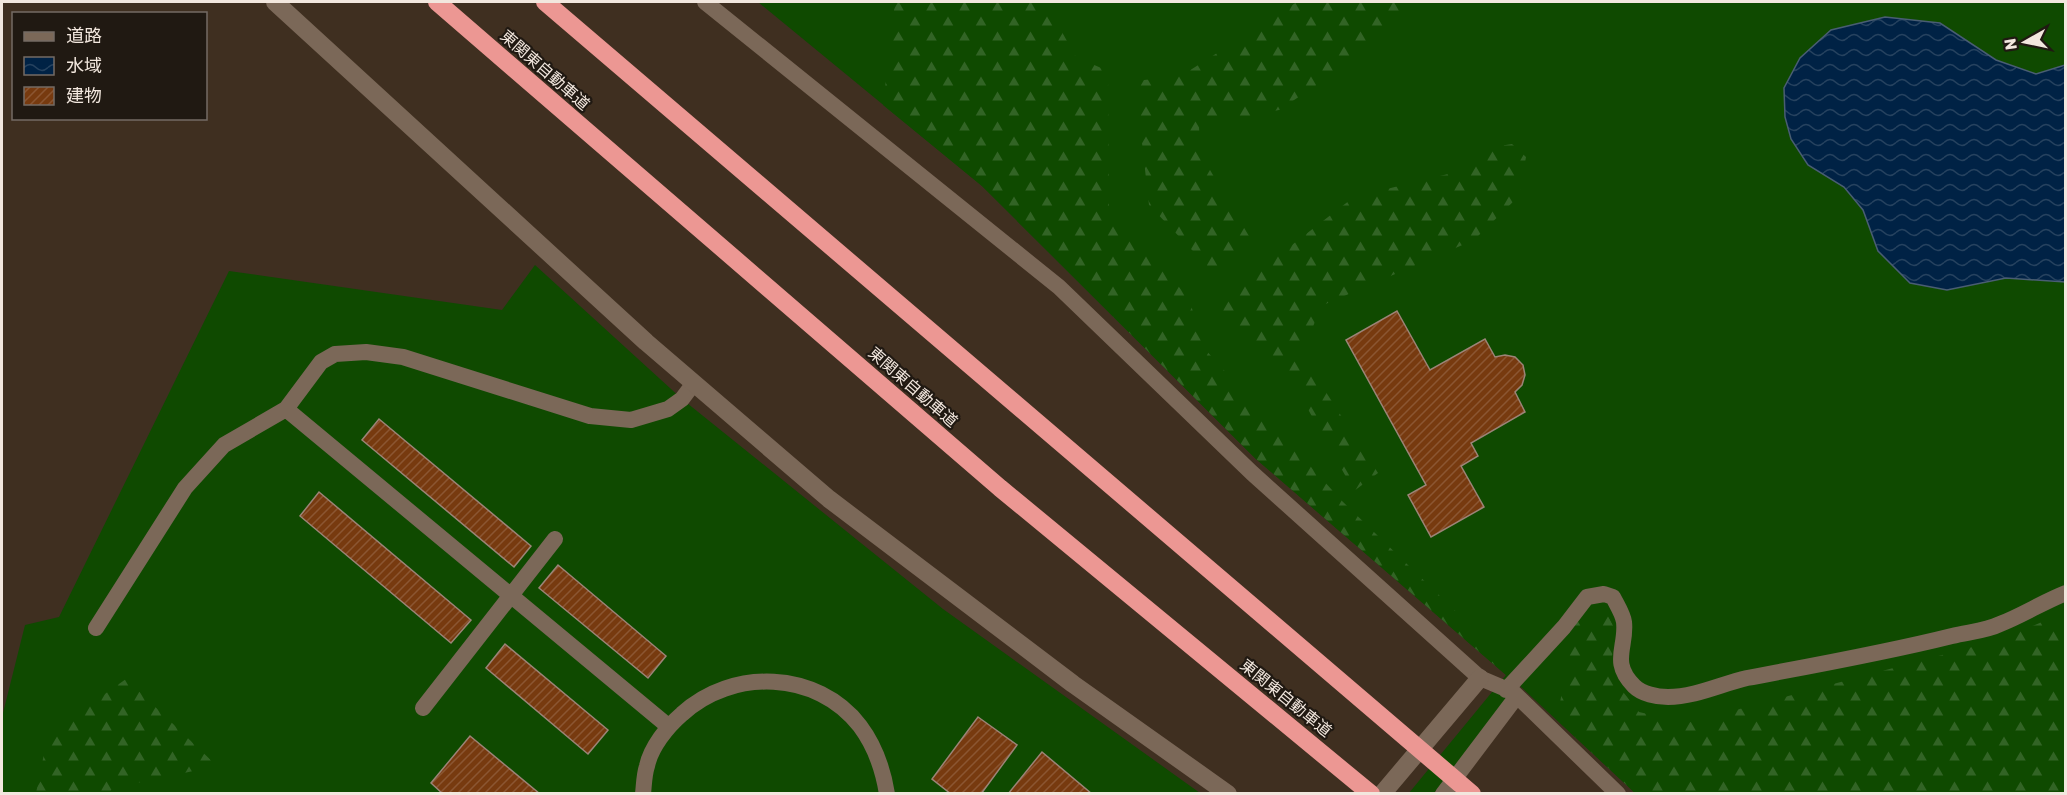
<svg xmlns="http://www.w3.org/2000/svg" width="2067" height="795" viewBox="0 0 2067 795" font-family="Rubik,'Noto Sans JP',sans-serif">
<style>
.grass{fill:#0f4a00}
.forest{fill:url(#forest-firs)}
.water{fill:url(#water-waves);stroke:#495d73;stroke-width:1.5}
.building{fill:url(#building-hatch);stroke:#9c8477;stroke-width:1.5}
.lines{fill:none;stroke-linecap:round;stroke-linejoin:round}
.lane{stroke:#7b6858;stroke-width:16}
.street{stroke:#7b6858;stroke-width:18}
.highway{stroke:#ec9793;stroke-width:18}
.labels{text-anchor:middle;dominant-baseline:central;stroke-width:4.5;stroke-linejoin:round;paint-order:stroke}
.street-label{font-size:16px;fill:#f2e7de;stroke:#201912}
</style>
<defs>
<pattern id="forest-firs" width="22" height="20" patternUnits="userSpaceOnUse" patternTransform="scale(1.5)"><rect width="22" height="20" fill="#0f4a00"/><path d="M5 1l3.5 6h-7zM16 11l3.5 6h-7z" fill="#326425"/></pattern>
<pattern id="water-waves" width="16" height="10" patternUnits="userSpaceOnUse" patternTransform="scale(1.5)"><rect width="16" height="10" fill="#002245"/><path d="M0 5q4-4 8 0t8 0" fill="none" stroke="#26425f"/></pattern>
<pattern id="building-hatch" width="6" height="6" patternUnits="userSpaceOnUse" patternTransform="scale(1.5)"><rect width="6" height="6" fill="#773a0f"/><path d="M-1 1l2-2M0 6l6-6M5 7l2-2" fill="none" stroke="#8b5632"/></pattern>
</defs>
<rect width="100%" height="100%" fill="#3f2f20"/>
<path class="grass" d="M 758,2 L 2065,2 L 2065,793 L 1635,793 L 1519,685 L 1434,793 L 1409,793 L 1506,675 L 1256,459 L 982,186 Z
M 535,265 L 682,399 L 943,609 L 1200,793 L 2,794 L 2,717 L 25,625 L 59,617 L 229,271 L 502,310 Z"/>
<path class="forest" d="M 895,2 L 1045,2 L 1076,57 L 1108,71 L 1109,209 L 1189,298 L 1203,347 L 1341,500 L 1511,665 L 1506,675 L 1256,459 L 982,186 L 883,105 Z
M 1297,2 L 1413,2 L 1380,43 L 1279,110 L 1199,126 L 1200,153 L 1253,243 L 1213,272 L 1149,205 L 1135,81 L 1181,76 Z
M 1512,144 L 1526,157 L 1519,196 L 1474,240 L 1321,306 L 1302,355 L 1378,473 L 1354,491 L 1296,388 L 1227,329 L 1223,311 L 1227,295 L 1354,197 L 1448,174 L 1493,147 Z
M 1593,612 L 1608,615 L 1617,634 L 1608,673 L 1639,712 L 1687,723 L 2002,639 L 2065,612 L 2065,793 L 1635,793 L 1557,720 L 1574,623 Z
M 126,679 L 217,766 L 113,788 L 109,793 L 36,793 L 44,754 L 68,720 Z"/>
<path class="water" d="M 1885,17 L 1940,23 L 1996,60 L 2036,74 L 2065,65 L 2065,282 L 2006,278 L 1947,290 L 1910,283 L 1878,251 L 1863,210 L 1844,187 L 1808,165 L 1791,139 L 1785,117 L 1784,88 L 1800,58 L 1831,30 Z"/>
<path class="building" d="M 1397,311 L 1430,370 L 1485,339 L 1495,357 L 1505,355 L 1515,357 L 1523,365 L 1525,375 L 1522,385 L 1515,392 L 1525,412 L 1471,443 L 1478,456 L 1461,466 L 1484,507 L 1431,537 L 1408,495 L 1426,485 L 1346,340 Z
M 379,419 L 531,546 L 514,567 L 362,440 Z
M 319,492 L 471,620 L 451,643 L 300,516 Z
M 558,565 L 666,656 L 648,678 L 539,588 Z
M 505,644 L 608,730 L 588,754 L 486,668 Z
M 978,717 L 1017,745 L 981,794 L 951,794 L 932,779 Z
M 470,736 L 540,794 L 443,794 L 431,783 Z
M 1042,752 L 1092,794 L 1008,794 Z"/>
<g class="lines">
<path class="lane" d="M 705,2 L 1059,287 L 1252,473 L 1480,678 L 1513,692 L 1618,794
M 286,409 L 668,726
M 96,628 L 185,488 L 224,445 L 286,409 L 321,362 L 335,354 L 366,352 L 403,357 L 590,416 L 631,420 L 668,409 L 682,399 L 694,383
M 1506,690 L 1564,627 L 1587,597 L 1604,594 L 1613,597 C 1617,605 1623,614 1624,622 C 1627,647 1610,662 1634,686 C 1642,694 1657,697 1668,697 C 1695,697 1721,684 1747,678 C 1816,665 1884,653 1952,636 C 1967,632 1986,631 2000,624 C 2023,615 2043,602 2066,593
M 423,708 L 555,539
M 643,794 C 644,785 644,775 647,766 C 651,747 667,727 682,714 C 732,668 817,670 860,726 C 875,746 883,769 887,794
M 1443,794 L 1517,696"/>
<path class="street" d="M 275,2 L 646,342 L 829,499 L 1073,684 L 1228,794
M 1382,794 L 1480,678"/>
<path class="highway" d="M 437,2 L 1000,488 L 1371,794
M 545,2 L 1472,794"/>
</g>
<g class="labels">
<g class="street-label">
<text transform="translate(545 70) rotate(41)">東関東自動車道</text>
<text transform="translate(913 387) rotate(41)">東関東自動車道</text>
<text transform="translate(1286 698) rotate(39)">東関東自動車道</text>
</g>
</g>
<rect width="2067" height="795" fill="none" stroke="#f2e7de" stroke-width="6"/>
<rect x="12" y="12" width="195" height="108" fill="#201912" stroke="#746b64" stroke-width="1.5"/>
<rect x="24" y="32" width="30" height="9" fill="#7b6858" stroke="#746b64" stroke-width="1.5"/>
<text x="66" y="42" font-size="18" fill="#f2e7de">道路</text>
<rect x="24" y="57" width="30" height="18" fill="url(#water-waves)" stroke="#746b64" stroke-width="1.5"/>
<text x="66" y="72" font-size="18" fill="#f2e7de">水域</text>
<rect x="24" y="87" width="30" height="18" fill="url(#building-hatch)" stroke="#746b64" stroke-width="1.5"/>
<text x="66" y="102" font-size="18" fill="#f2e7de">建物</text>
<g transform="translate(2025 42) rotate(261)" stroke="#201912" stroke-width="4.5" paint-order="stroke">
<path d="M0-4.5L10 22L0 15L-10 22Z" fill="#f2e7de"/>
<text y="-9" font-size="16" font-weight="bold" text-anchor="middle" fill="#f2e7de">N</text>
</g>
</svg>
